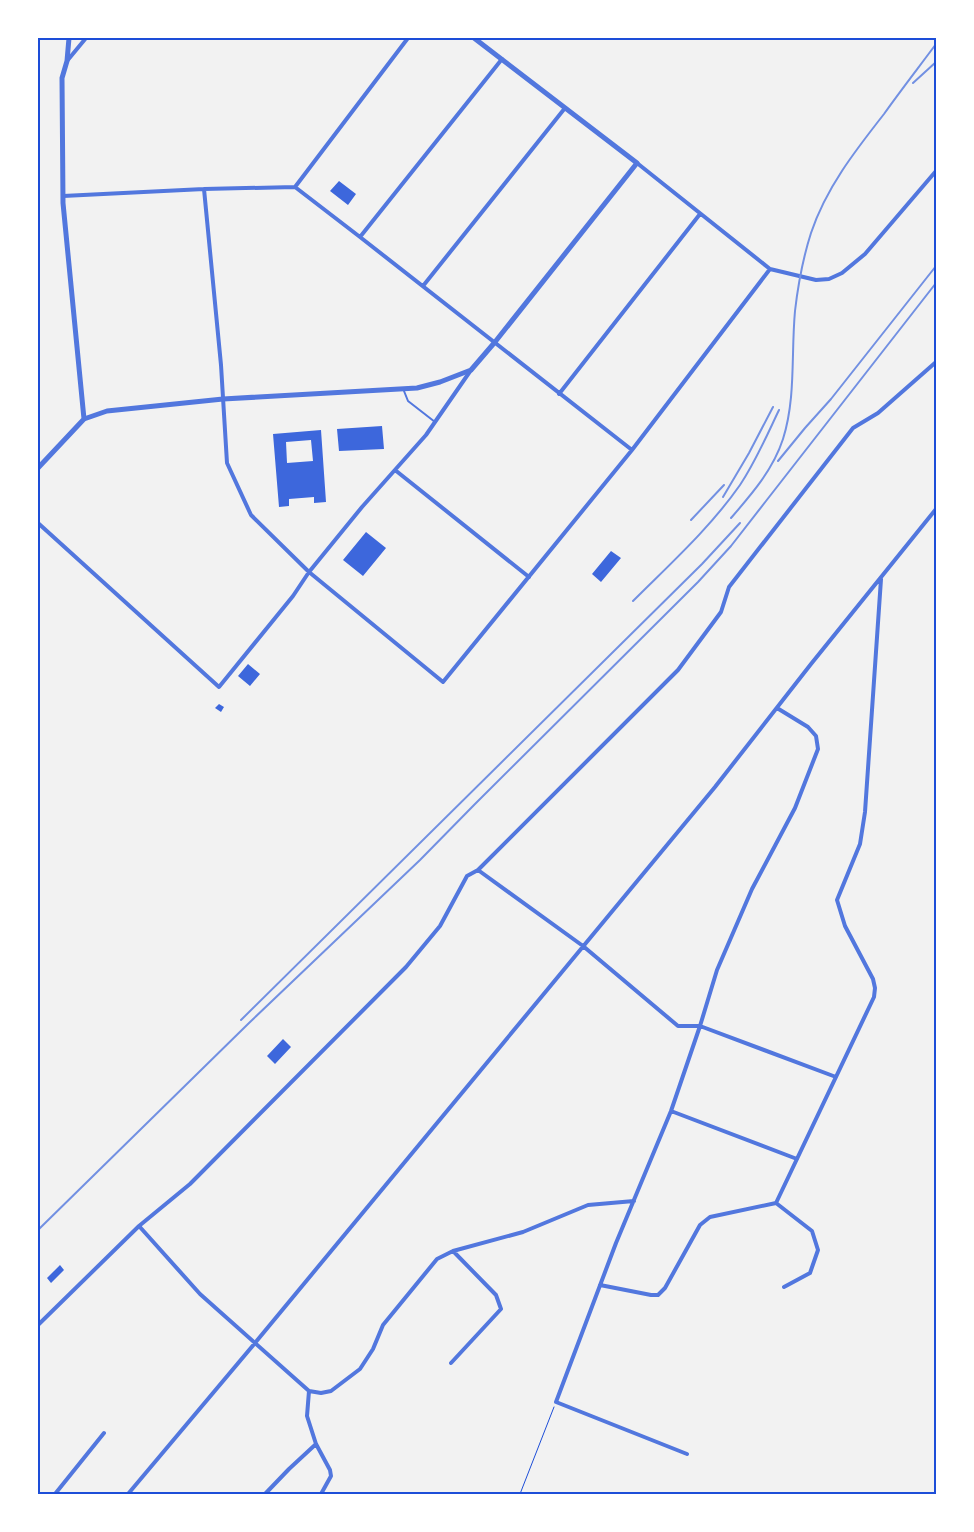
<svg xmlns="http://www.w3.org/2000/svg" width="974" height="1532" viewBox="0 0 974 1532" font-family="'DM Sans',sans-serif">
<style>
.building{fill:#3d67dc;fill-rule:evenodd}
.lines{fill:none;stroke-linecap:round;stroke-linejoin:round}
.path{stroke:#1d4ed8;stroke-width:1}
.service{stroke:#5277de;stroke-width:2}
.minor{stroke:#5277de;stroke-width:4}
.tertiary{stroke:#5277de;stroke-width:5}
.rail{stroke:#7290e2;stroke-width:2}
.neatline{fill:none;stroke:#1d4ed8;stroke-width:2}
</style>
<rect width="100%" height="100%" fill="#f2f2f2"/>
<path class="building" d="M 339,181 L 356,194 L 348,205 L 330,191 Z
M 382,426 L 384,449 L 339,451 L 337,429 Z
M 321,430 L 326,502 L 314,503 L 314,497 L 289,499 L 289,506 L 279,507 L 273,434 ZM 311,440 L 313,461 L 287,463 L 286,442 Z
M 366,532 L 386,548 L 363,576 L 343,560 Z
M 611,551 L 621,558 L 601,582 L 592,574 Z
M 248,664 L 260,674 L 250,686 L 238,676 Z
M 219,704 L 224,707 L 221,712 L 215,708 Z
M 283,1039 L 291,1047 L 275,1064 L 267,1056 Z
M 60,1265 L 64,1270 L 51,1283 L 47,1278 Z"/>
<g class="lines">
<path class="path" d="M 520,1494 L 554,1407"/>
<path class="service" d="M 404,391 L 408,401 L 435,422"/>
<path class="minor" d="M 67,61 L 86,38
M 637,163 L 770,269 L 816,280 L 829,279 L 842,273 L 865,254 L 936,171
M 295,187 L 408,38
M 204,189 L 221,365 L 227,463 L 251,515 L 309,572 L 443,682 L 632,450 L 770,269
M 63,196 L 204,189 L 295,187 L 360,237 L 632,450
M 360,237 L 502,59
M 423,286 L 565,108
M 559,394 L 700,214
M 395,470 L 529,577
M 38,523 L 219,687 L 293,596 L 309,572 L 362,507 L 426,435 L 471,370
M 478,870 L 583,946 L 678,1026 L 700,1026 L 836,1077
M 671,1111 L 797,1159
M 776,1203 L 874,997 L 875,988 L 873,979 L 845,926 L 837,900 L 860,844 L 865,812 L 881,579
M 776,1203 L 812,1231 L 818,1250 L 810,1273 L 784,1287
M 139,1226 L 200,1294 L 309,1391 L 307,1416 L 316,1444 L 330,1470 L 331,1476 L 321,1494
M 600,1285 L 651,1295 L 658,1295 L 665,1288 L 700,1225 L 710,1217 L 776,1203
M 38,1325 L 139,1226 L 190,1184 L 406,967 L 440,926 L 467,876 L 478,870 L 678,670 L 721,612 L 729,587 L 853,428 L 878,413 L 936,362
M 451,1363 L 501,1309 L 496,1295 L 453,1251
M 309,1391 L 321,1393 L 331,1391 L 360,1369 L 373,1349 L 383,1325 L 437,1259 L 453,1251 L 523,1232 L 588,1205 L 634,1201
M 687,1454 L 556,1402 L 616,1243 L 671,1111 L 700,1026 L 717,970 L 752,889 L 795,808 L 818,749 L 816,736 L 808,727 L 777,708
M 55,1494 L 104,1433
M 128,1494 L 255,1343 L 715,787 L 811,664 L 936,509
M 265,1494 L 289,1469 L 316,1444"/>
<path class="tertiary" d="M 69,38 L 67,61 L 62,78 L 63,203 L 84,419
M 38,468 L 84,419 L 107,411 L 223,399 L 417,388 L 440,382 L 471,370 L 495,342 L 637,163 L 474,38"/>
<path class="rail" d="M 913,83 L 936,62
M 778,461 L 805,428 L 831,399 L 936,266
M 723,497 L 749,453 L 773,407
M 731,518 C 751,495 773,470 783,439 C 796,398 791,354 795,311 C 798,285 803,258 811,233 C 826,188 855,151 884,114 C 901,90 919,67 936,44
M 691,520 L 724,485
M 633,601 C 670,564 710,528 740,485 C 756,461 767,435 779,410
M 241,1020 L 702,564 L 740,523
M 38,1230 L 249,1023 L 420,860 L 475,804 L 698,582 L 731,546 L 766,501 L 936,283"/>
</g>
<rect width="974" height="1532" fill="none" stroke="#ffffff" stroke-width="78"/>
<rect x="39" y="39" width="896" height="1454" class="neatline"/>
</svg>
